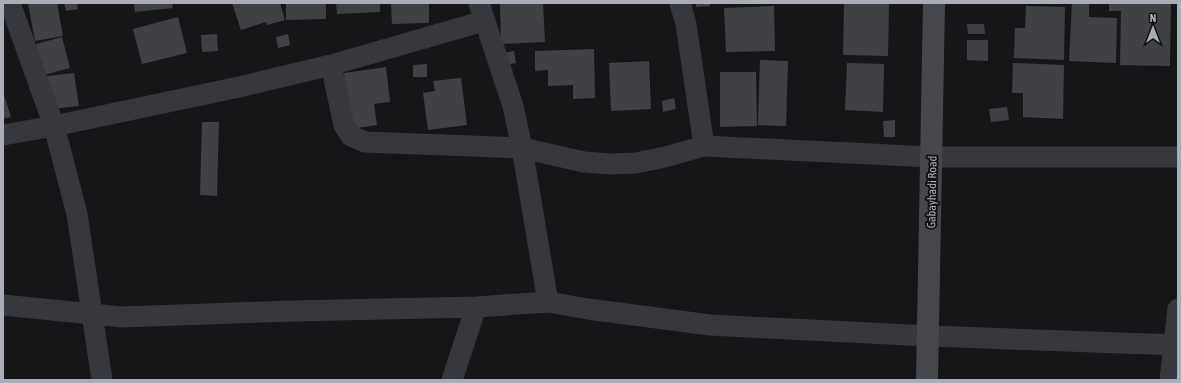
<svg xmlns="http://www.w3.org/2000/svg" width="1181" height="383" viewBox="0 0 1181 383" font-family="'Asap Condensed',sans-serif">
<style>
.building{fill:#404145}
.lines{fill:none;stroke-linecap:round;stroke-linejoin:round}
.street{stroke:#37383d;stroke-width:21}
.secondary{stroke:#45474d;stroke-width:22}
.labels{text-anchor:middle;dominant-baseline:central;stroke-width:4;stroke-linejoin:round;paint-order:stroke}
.street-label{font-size:12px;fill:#a8adb8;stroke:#111113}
</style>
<rect width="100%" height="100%" fill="#161618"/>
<path class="building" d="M 28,3 L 57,3 L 63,36 L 35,41 Z
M 64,3 L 77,3 L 78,9 L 66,11 Z
M 134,3 L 172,3 L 173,8 L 135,12 Z
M 232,3 L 280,3 L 285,20 L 267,25 L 266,22 L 241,30 Z
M 286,3 L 326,3 L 326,19 L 286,20 Z
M 336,3 L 380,3 L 380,12 L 337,14 Z
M 391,3 L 429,3 L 429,23 L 392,24 Z
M 500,3 L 543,3 L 545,42 L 501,44 Z
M 696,3 L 710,3 L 710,6 L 696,7 Z
M 844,3 L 889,3 L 888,56 L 843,55 Z
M 1072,3 L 1089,3 L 1089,17 L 1117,18 L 1116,63 L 1069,61 Z
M 1109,3 L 1171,3 L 1170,66 L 1120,65 L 1121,11 L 1109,11 Z
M 774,6 L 775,51 L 726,52 L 724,8 Z
M 1026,6 L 1065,7 L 1064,60 L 1014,58 L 1015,28 L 1025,28 Z
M 178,17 L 187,53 L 142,64 L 133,29 Z
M 967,24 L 984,24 L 985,34 L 968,34 Z
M 217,34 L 218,51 L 202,52 L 201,35 Z
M 288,34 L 290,45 L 278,48 L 276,37 Z
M 62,37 L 70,68 L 44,75 L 36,44 Z
M 967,40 L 988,40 L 988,61 L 967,60 Z
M 594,49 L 595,98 L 573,99 L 573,85 L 548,86 L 548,70 L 535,71 L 535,51 Z
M 514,51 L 516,63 L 505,65 L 503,53 Z
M 760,60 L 788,61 L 786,126 L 758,125 Z
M 649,61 L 651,109 L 611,111 L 609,63 Z
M 847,63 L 884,64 L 883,112 L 845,110 Z
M 1013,63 L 1064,65 L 1063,119 L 1023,117 L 1023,93 L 1012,93 Z
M 427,64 L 427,77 L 413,77 L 413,65 Z
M 386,67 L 390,102 L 374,104 L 377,125 L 351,129 L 344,73 Z
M 720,72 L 756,72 L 757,126 L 720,127 Z
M 74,73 L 79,106 L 52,109 L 47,76 Z
M 461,78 L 467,125 L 428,130 L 423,93 L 435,91 L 433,81 Z
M 3,92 L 11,117 L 3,119 Z
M 674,98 L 676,109 L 663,112 L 662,101 Z
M 1007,107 L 1009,120 L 991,122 L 989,109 Z
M 895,120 L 895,137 L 884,137 L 883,121 Z
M 202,122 L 219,122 L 217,196 L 200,195 Z"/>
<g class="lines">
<path class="street" d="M 10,3 L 54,126 L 77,214 L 102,380
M 479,3 L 513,106 L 522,148 L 548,302
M 680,3 L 686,24 L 704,146
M 331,65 L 344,125 L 351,136 L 365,142 L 522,148 L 584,162 L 611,164 L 636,163 L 665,157 L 704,146 L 932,157 L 1178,157
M 3,135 L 54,126 L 239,87 L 331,65 L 484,21
M 3,305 L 122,317 L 292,311 L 476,307 L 548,302 L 588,309 L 710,325 L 929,336 L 1178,345
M 452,380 L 476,307
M 1170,380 L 1178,309"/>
<path class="secondary" d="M 927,380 L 934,3"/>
</g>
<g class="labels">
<g class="street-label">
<text transform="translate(932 192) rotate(-89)">Gabayhadi Road</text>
</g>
</g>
<rect width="1181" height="383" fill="none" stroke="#a8adb8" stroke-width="8"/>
<g transform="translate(1153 28)" stroke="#111113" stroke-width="3" paint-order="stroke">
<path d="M0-3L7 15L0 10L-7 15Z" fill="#a8adb8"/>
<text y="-6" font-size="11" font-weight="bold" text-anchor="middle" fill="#a8adb8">N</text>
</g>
</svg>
